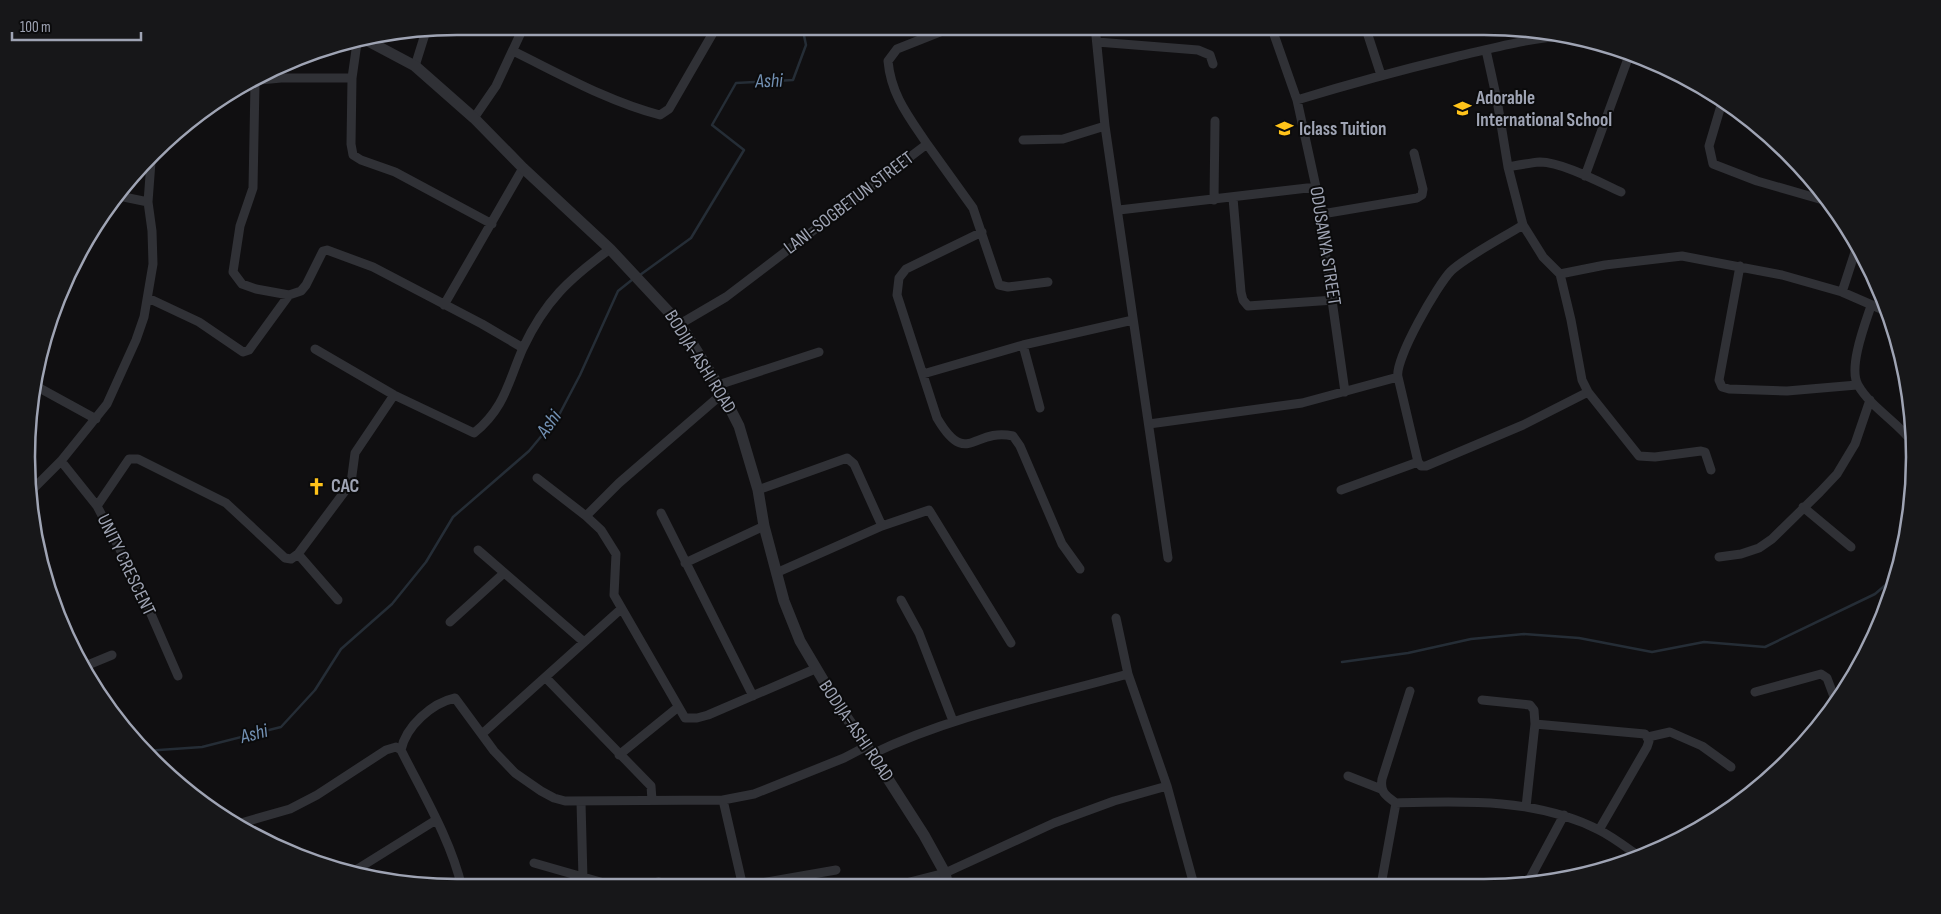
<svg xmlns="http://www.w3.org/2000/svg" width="1941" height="914" viewBox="0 0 1941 914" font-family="'Sofia Sans Condensed',sans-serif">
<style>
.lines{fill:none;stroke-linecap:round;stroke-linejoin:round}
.stream{stroke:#252d36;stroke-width:2.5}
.minor{stroke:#303136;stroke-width:9}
.tertiary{stroke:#303136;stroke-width:11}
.labels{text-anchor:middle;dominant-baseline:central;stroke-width:4;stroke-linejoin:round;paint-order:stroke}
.poi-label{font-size:19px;font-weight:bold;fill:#9fa4b4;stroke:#0b0b0c;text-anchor:start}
.street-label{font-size:19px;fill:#9fa4b4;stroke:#0b0b0c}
.water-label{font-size:20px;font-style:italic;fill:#7290b3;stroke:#0b0b0c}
.rim{fill:none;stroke:#9fa4b4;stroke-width:2.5}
</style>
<rect width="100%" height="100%" fill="#100f11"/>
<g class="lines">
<path class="stream" d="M 640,275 L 691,238 L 744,150 L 712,125 L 736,83 L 793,80 L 806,45 L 802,26
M 1342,662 L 1408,653 L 1471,639 L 1524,634 L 1579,638 L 1652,652 L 1704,642 L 1765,647 L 1875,594 L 1896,576
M 145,751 L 202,747 L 281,727 L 315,690 L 341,649 L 392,604 L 426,562 L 453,517 L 529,451 L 559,415 L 580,375 L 618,291 L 633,279"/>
<path class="minor" d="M 1095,26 L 1105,126 L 1168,558
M 1271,26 L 1297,100 L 1316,187 L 1345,392
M 1365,26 L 1381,75
M 1097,42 L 1198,50 L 1210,55 L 1213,64
M 357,43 L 352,78 L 351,144 L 353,155 L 361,160 L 395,172 L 492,224
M 1486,50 L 1497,100 L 1508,167 L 1523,225 L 1543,257 L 1560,274 L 1571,320 L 1582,380 L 1588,392 L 1639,456 L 1655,457 L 1701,451 L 1705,452 L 1711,470
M 513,51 C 560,74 609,102 660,115 L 669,109 L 717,26
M 415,66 L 426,31
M 260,80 L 281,78 L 352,78
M 255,83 L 253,188 L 240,226 L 233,272 L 242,284 L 256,289 L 289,295 L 301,291 L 306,285 L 323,251 L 327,250 L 373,267 L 482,324 L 523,348
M 1723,99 L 1709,146 L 1713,164 L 1757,181 L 1830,202
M 1297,100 C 1349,84 1401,70 1455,57 C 1493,48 1530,38 1570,35
M 474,118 L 496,86 L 524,26
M 1023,140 L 1063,139 L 1105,126
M 927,144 L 973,208 L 999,285 L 1008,287 L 1048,282
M 1508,167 C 1519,165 1529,163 1540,162 C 1562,162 1601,183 1621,192
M 1585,176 L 1630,53
M 119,196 L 148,202
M 1233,198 L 1241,292 L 1243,300 L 1248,306 L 1334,300
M 1214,200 L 1215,121
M 1119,210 L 1316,187
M 1322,214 L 1417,198 L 1422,195 L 1423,189 L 1414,153
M 982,232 L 906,269 L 899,278 L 897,295 L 937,418 C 967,469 973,427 1013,436 L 1020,446 L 1062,544 L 1080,569
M 1740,266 L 1719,380 L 1722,387 L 1729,389 L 1787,391 L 1857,385
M 1560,274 L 1605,265 L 1682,256 L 1782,275 L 1842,292 L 1888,312
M 1842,292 L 1857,246
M 148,298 L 199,322 L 243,352 L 249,350 L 289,295
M 444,305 L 523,168
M 1871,306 C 1865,324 1848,368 1858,385 C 1871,408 1898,422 1913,443
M 680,324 L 726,297 L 927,144 C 909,117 891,95 888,61 L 897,49 L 955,26
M 1023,345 L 1040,408
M 315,349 L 394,395 L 474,433 C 505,408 508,382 523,348 C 545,301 569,279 610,249
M 923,374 L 1023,345 L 1133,320
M 1398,377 L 1418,462 L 1421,466 L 1426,466 L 1523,425 L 1588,392
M 34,385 L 96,419
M 718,385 L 819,352
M 722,394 L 619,483 L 586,516 L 601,530 L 616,554 L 614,595 L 685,718 L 697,718 L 708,715 L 815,669
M 1149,424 L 1302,403 L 1398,377 C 1394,360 1438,284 1451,271 C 1467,256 1504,237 1523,225
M 61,461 L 97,506 L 137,582 L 178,676
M 537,478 L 586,516
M 758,490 L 847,458 L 854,464 L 882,526
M 1341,490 L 1418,462
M 31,491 L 61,461 L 107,404 L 136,340 L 144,317 L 153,264 L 152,231 L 148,202 L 151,162
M 97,506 L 129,459 L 138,459 L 226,503 L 285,558 L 291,559 L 298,554 L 338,600
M 1803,507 L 1851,547
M 661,513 L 753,696
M 478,550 L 584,642
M 298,554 L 351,483 L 355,453 L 394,395
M 1719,557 L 1741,554 L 1759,548 L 1772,539 L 1820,492 L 1837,474 L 1855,444 L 1870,400
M 685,563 L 764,526
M 776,573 L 882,526 L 929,510 L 1011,643
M 901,600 L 919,633 L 953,721
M 1116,618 L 1128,674 L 1167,786 L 1194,885
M 450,622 L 504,573
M 83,667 L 112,655
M 546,678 L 651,786 L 652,800
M 1755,692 L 1821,674 L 1827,678 L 1836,702
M 1482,700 L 1530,705 L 1534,710 L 1535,724
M 482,734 L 621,609
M 1648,737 L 1670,732 L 1702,746 L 1731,767
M 401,750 C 406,726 432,703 455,698 L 494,751 L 515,773 L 541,791 L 554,798 L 565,801 L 723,800 L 754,794 L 844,758 L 867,746
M 872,754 C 953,715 1042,698 1128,674
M 619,755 L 677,708
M 1348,776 L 1381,789
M 723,800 L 743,887
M 581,802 L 583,879
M 1396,803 C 1463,801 1537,798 1599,830 C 1613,837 1627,848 1640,857
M 1526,807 L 1535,724 L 1645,734 L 1649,741 L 1647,747 L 1599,830
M 241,823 L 290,809 L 317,795 L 386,750 L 396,747 L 401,750 C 423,794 451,840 462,888
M 534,863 L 618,887
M 351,873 L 436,820
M 1527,884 L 1564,815
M 1381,885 L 1396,803 C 1385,795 1380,792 1382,779 L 1410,691
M 743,886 L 836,870
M 894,886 L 945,873 L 1054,823 L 1114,801 L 1167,786
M 633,887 L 659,882 L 660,887"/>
<path class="tertiary" d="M 368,41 L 415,66 L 474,118 L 523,168 L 610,249 L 680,324 L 718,385 L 739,426 L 758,490 L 764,526 L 784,601 L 800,641 L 838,705 L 872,754 L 924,835 L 945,873 L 948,886"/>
</g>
<defs>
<symbol id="school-bare" viewBox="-9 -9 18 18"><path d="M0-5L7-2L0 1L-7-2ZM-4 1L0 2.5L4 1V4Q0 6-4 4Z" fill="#ffc31a" stroke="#0b0b0c" stroke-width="2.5" paint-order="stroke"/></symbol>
<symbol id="church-bare" viewBox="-9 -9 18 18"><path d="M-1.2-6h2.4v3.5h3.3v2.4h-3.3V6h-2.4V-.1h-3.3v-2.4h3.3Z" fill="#ffc31a" stroke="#0b0b0c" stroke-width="2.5" paint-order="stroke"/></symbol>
</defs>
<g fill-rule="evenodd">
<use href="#school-bare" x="1450" y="96" width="25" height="25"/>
<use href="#school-bare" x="1272" y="116" width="25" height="25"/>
<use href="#church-bare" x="304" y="474" width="25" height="25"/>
</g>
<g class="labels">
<g class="poi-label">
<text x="1476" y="98">Adorable<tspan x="1476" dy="22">International School</tspan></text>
<text x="1299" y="129">Iclass Tuition</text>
<text x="331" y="486">CAC</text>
</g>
<g class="street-label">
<text transform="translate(849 203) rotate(-37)">LANI-SOGBETUN STREET</text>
<text transform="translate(1325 246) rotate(81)">ODUSANYA STREET</text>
<text transform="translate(700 362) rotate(58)">BODIJA-ASHI ROAD</text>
<text transform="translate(126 565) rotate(64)">UNITY CRESCENT</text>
<text transform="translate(856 731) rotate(56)">BODIJA-ASHI ROAD</text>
</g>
<g class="water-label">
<text transform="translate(769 81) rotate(-2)">Ashi</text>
<text transform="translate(549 424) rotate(-54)">Ashi</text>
<text transform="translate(254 734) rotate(-15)">Ashi</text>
</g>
</g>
<path d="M0 0H1941V914H0ZM457 35H1484A422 422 0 0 1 1906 457V457A422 422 0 0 1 1484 879H457A422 422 0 0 1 35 457V457A422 422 0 0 1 457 35Z" fill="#171719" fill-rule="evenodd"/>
<path class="rim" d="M457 35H1484A422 422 0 0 1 1906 457V457A422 422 0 0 1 1484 879H457A422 422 0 0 1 35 457V457A422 422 0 0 1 457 35Z"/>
<path d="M12 32v8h129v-8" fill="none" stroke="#9fa4b4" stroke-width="2.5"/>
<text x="20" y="32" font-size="15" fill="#9fa4b4" stroke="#0b0b0c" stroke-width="4" paint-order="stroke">100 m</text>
</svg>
